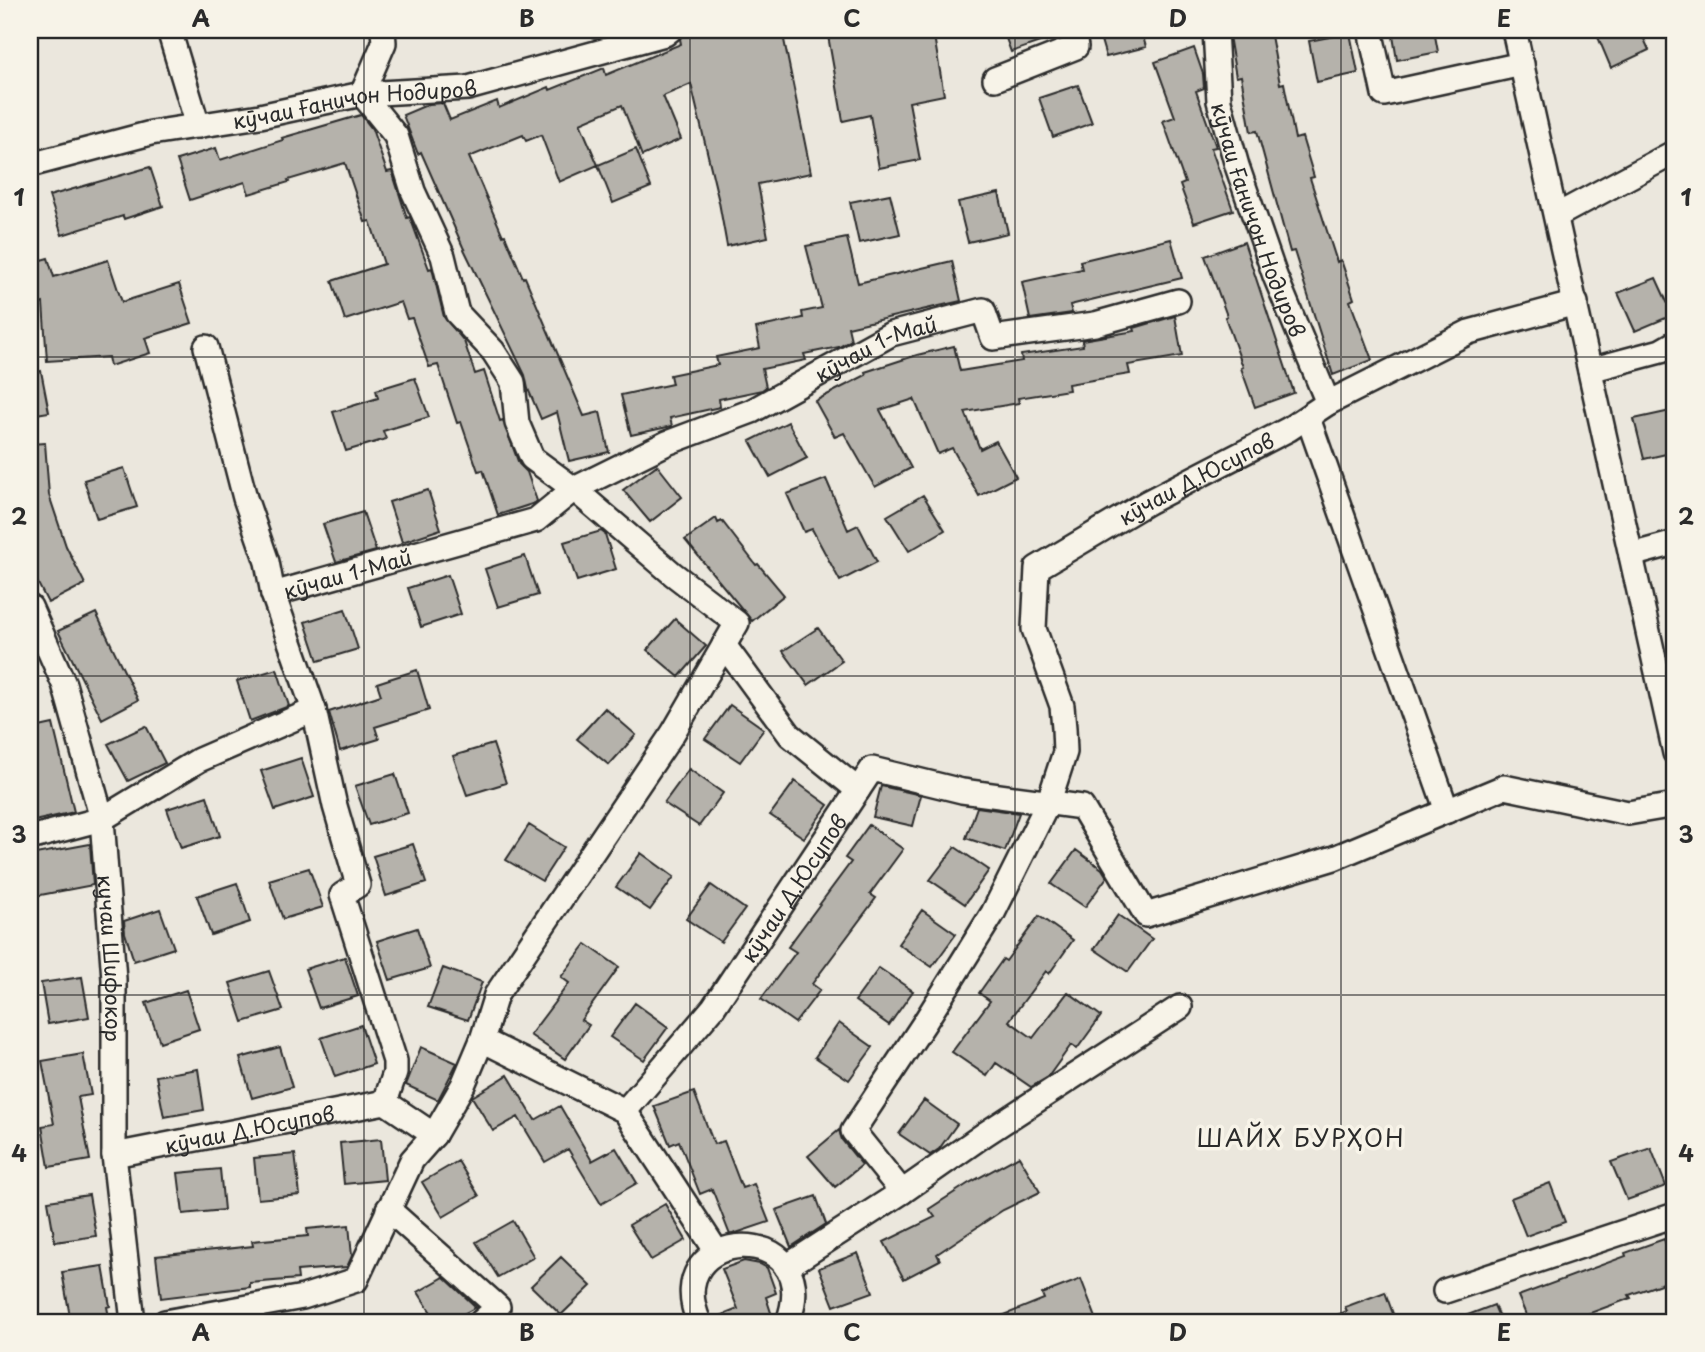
<svg xmlns="http://www.w3.org/2000/svg" width="1705" height="1352" viewBox="0 0 1705 1352" font-family="'Playpen Sans',sans-serif">
<style>
.building{fill:#b5b2ab;stroke:#2b2b2b;stroke-width:2}
.lines{fill:none;stroke-linecap:round;stroke-linejoin:round}
.minor-casing{stroke:#2b2b2b;stroke-width:28}
.minor{stroke:#f7f3e8;stroke-width:23}
.grid{fill:none;stroke:#2b2b2b;stroke-width:2;stroke-opacity:0.55}
.labels{text-anchor:middle;dominant-baseline:central;stroke-width:7;stroke-linejoin:round;paint-order:stroke}
.street-label{font-size:21px;fill:#2b2b2b;stroke:#f7f3e8}
.quarter-label{font-size:24px;letter-spacing:2px;fill:#2b2b2b;stroke:#f7f3e8}
.neatline{fill:none;stroke:#2b2b2b;stroke-width:2.5}
.grid-label{font-size:23px;text-anchor:middle;font-weight:bold;fill:#2b2b2b}
</style>
<rect width="100%" height="100%" fill="#ebe7dd"/>
<filter id="ink" filterUnits="userSpaceOnUse"><feTurbulence type="fractalNoise" baseFrequency=".0143" numOctaves="2"/><feDisplacementMap in="SourceGraphic" scale="14" xChannelSelector="R" yChannelSelector="G"/><feConvolveMatrix kernelMatrix="1 2 1 2 8 2 1 2 1" color-interpolation-filters="sRGB"/></filter>
<g filter="url(#ink)">
<path class="building" d="M 693,30 L 782,30 L 811,173 L 758,184 L 768,237 L 727,246 L 719,202 L 691,84 L 663,96 L 681,139 L 642,156 L 622,105 L 580,123 L 598,165 L 559,182 L 541,135 L 526,141 L 523,135 L 469,157 L 503,236 L 505,235 L 523,278 L 525,277 L 584,416 L 600,412 L 609,452 L 569,461 L 557,412 L 541,419 L 528,389 L 525,375 L 463,247 L 421,152 L 418,154 L 403,115 L 429,104 L 443,103 L 450,120 L 497,101 L 499,108 L 549,87 L 550,90 L 604,68 L 606,75 L 681,44 L 680,39 L 683,32 Z
M 827,30 L 933,30 L 944,95 L 909,102 L 920,160 L 879,168 L 870,115 L 843,121 Z
M 1003,30 L 1059,30 L 1060,35 L 1011,52 Z
M 1098,30 L 1141,30 L 1146,47 L 1106,57 Z
M 1260,30 L 1270,30 L 1280,84 L 1284,83 L 1295,139 L 1302,137 L 1314,177 L 1310,178 L 1337,262 L 1341,260 L 1354,299 L 1350,301 L 1372,360 L 1333,375 L 1294,251 L 1290,252 L 1257,131 L 1251,132 L 1241,76 L 1236,77 L 1229,36 Z
M 1392,30 L 1434,30 L 1438,52 L 1397,60 Z
M 1595,30 L 1640,30 L 1649,50 L 1611,68 Z
M 1350,33 L 1358,73 L 1317,82 L 1309,41 Z
M 1194,48 L 1203,74 L 1204,88 L 1196,91 L 1216,147 L 1211,148 L 1233,210 L 1194,223 L 1180,185 L 1185,183 L 1163,121 L 1175,117 L 1155,62 Z
M 1078,85 L 1092,123 L 1053,137 L 1039,98 Z
M 361,115 L 372,129 L 387,172 L 392,171 L 407,218 L 410,217 L 429,269 L 432,268 L 444,317 L 464,341 L 475,374 L 484,371 L 500,421 L 503,420 L 519,464 L 527,472 L 537,501 L 535,503 L 498,515 L 483,470 L 478,471 L 461,422 L 457,423 L 438,365 L 429,367 L 412,318 L 407,319 L 401,302 L 345,320 L 332,281 L 384,264 L 370,221 L 365,222 L 345,163 L 288,180 L 289,182 L 249,194 L 245,182 L 190,200 L 177,160 L 216,148 L 220,160 L 283,140 L 282,138 Z
M 636,149 L 651,187 L 613,203 L 598,165 Z
M 150,167 L 163,206 L 124,219 L 123,216 L 62,235 L 49,196 Z
M 999,193 L 1008,233 L 968,242 L 958,202 Z
M 890,194 L 900,234 L 859,243 L 850,202 Z
M 847,238 L 858,283 L 952,261 L 961,301 L 848,327 L 851,340 L 839,347 L 804,354 L 806,360 L 762,369 L 766,387 L 762,390 L 719,399 L 720,407 L 670,418 L 672,426 L 631,435 L 621,395 L 672,384 L 670,375 L 718,365 L 716,357 L 760,348 L 756,328 L 803,318 L 802,312 L 822,308 L 806,246 Z
M 1171,239 L 1182,278 L 1070,305 L 1072,313 L 1030,319 L 1022,282 L 1082,269 L 1080,261 Z
M 1244,242 L 1294,393 L 1255,407 L 1241,368 L 1243,367 L 1225,317 L 1227,316 L 1205,256 Z
M 48,258 L 54,277 L 108,260 L 122,302 L 179,284 L 192,323 L 145,338 L 150,353 L 110,366 L 108,357 L 47,361 L 43,303 L 30,307 L 30,263 Z
M 1656,278 L 1673,315 L 1635,331 L 1618,293 Z
M 1175,316 L 1182,356 L 1128,365 L 1130,374 L 1068,384 L 1069,390 L 1018,398 L 1019,403 L 965,412 L 980,449 L 996,441 L 1016,477 L 979,496 L 952,448 L 938,454 L 914,399 L 880,410 L 911,468 L 875,487 L 844,433 L 835,437 L 815,401 L 866,375 L 865,372 L 917,355 L 954,346 L 960,371 L 1022,361 L 1021,355 L 1083,346 L 1082,340 L 1135,331 L 1134,328 Z
M 41,371 L 49,412 L 30,415 L 30,373 Z
M 415,378 L 429,417 L 383,431 L 386,439 L 346,451 L 333,412 L 378,398 L 376,390 Z
M 1675,410 L 1675,452 L 1644,459 L 1634,419 Z
M 788,422 L 807,458 L 770,477 L 750,441 Z
M 45,443 L 49,495 L 66,546 L 85,584 L 48,603 L 30,568 L 30,444 Z
M 657,465 L 682,497 L 650,522 L 623,490 Z
M 124,468 L 137,507 L 97,519 L 84,480 Z
M 826,479 L 848,530 L 858,525 L 877,562 L 840,581 L 812,529 L 804,532 L 787,494 Z
M 428,490 L 441,529 L 402,542 L 389,502 Z
M 923,495 L 945,530 L 909,551 L 887,516 Z
M 363,512 L 376,551 L 336,562 L 323,524 Z
M 716,518 L 718,523 L 722,521 L 756,565 L 758,564 L 784,595 L 752,621 L 685,540 Z
M 601,531 L 605,534 L 616,569 L 577,581 L 564,542 Z
M 525,556 L 538,595 L 498,607 L 485,569 Z
M 448,575 L 461,614 L 421,627 L 408,588 Z
M 345,609 L 358,649 L 318,661 L 305,622 Z
M 96,613 L 138,700 L 102,719 L 58,631 Z
M 675,619 L 706,646 L 679,677 L 647,650 Z
M 818,628 L 842,661 L 808,685 L 783,651 Z
M 277,669 L 289,706 L 250,721 L 237,681 Z
M 417,670 L 429,710 L 375,727 L 379,739 L 340,751 L 329,712 L 381,695 L 377,683 Z
M 730,705 L 764,729 L 740,762 L 705,739 Z
M 605,708 L 636,735 L 609,765 L 577,739 Z
M 53,724 L 74,812 L 34,821 L 30,802 L 30,729 Z
M 146,726 L 165,763 L 128,781 L 108,744 Z
M 493,744 L 506,783 L 467,795 L 453,756 Z
M 301,758 L 314,797 L 275,810 L 261,771 Z
M 689,769 L 723,793 L 699,826 L 664,803 Z
M 395,774 L 408,813 L 369,825 L 355,786 Z
M 795,781 L 828,805 L 804,838 L 770,815 Z
M 881,786 L 921,795 L 913,826 L 873,817 Z
M 207,796 L 220,836 L 181,848 L 167,809 Z
M 977,807 L 1019,813 L 1005,851 L 966,838 Z
M 529,825 L 564,847 L 542,881 L 506,860 Z
M 869,825 L 903,849 L 870,894 L 876,898 L 812,984 L 820,990 L 795,1023 L 761,999 L 796,952 L 788,947 L 851,862 L 845,858 Z
M 90,844 L 93,885 L 30,897 L 30,855 Z
M 413,844 L 426,883 L 386,896 L 373,856 Z
M 955,847 L 989,870 L 965,904 L 930,880 Z
M 1076,850 L 1102,869 L 1107,877 L 1085,907 L 1051,884 Z
M 641,853 L 674,877 L 650,910 L 616,887 Z
M 309,868 L 323,907 L 283,919 L 269,880 Z
M 237,883 L 250,922 L 211,935 L 197,896 Z
M 711,885 L 745,909 L 721,942 L 686,919 Z
M 160,909 L 174,948 L 134,961 L 125,933 L 124,921 Z
M 922,910 L 956,934 L 932,967 L 898,944 Z
M 1118,915 L 1152,939 L 1128,972 L 1094,949 Z
M 1039,916 L 1073,940 L 1049,974 L 1046,971 L 1009,1021 L 1033,1038 L 1068,992 L 1101,1016 L 1077,1049 L 1071,1045 L 1048,1077 L 1031,1087 L 996,1063 L 987,1076 L 952,1052 L 990,1001 L 979,993 L 1003,959 L 1006,961 Z
M 417,928 L 430,968 L 390,980 L 377,941 Z
M 586,944 L 619,967 L 581,1020 L 589,1025 L 565,1059 L 530,1035 L 569,983 L 561,977 Z
M 345,957 L 358,996 L 319,1008 L 305,969 Z
M 443,968 L 482,982 L 468,1020 L 428,1007 Z
M 879,968 L 913,991 L 889,1025 L 855,1001 Z
M 269,971 L 283,1010 L 243,1022 L 230,983 Z
M 82,977 L 89,1017 L 48,1024 L 41,983 Z
M 186,990 L 199,1029 L 160,1042 L 146,1003 Z
M 635,1003 L 668,1027 L 644,1060 L 610,1037 Z
M 839,1023 L 873,1047 L 849,1080 L 815,1057 Z
M 361,1025 L 374,1064 L 335,1077 L 321,1038 Z
M 280,1047 L 292,1087 L 252,1098 L 240,1058 Z
M 421,1047 L 457,1063 L 438,1100 L 406,1085 Z
M 83,1054 L 91,1095 L 78,1097 L 90,1160 L 49,1167 L 42,1126 L 54,1124 L 42,1061 Z
M 198,1069 L 204,1110 L 164,1117 L 156,1076 Z
M 508,1075 L 535,1120 L 560,1106 L 592,1161 L 616,1148 L 637,1183 L 601,1204 L 568,1149 L 545,1162 L 518,1117 L 493,1131 L 472,1097 Z
M 694,1092 L 714,1144 L 724,1141 L 742,1188 L 754,1184 L 769,1222 L 730,1235 L 712,1189 L 700,1194 L 679,1141 L 670,1145 L 654,1106 Z
M 924,1100 L 957,1124 L 939,1149 L 930,1155 L 899,1134 Z
M 839,1130 L 842,1140 L 862,1165 L 835,1187 L 808,1156 Z
M 381,1139 L 385,1180 L 344,1184 L 340,1143 Z
M 1651,1148 L 1666,1186 L 1627,1200 L 1611,1162 Z
M 295,1154 L 300,1195 L 258,1199 L 254,1158 Z
M 1019,1156 L 1040,1192 L 1003,1210 L 937,1254 L 940,1260 L 904,1279 L 884,1242 L 935,1217 L 929,1209 L 969,1183 Z
M 458,1161 L 479,1196 L 443,1217 L 422,1182 Z
M 220,1169 L 224,1210 L 183,1214 L 178,1173 Z
M 1550,1183 L 1565,1222 L 1526,1236 L 1511,1198 Z
M 89,1195 L 96,1236 L 55,1242 L 48,1201 Z
M 816,1196 L 826,1224 L 791,1247 L 776,1210 Z
M 665,1204 L 686,1240 L 651,1260 L 629,1225 Z
M 513,1221 L 534,1257 L 498,1277 L 476,1242 Z
M 349,1225 L 352,1256 L 347,1267 L 297,1271 L 298,1279 L 250,1283 L 250,1287 L 161,1298 L 156,1256 L 253,1246 L 252,1241 L 308,1236 L 307,1229 Z
M 1664,1239 L 1675,1268 L 1675,1279 L 1629,1295 L 1631,1298 L 1566,1322 L 1529,1322 L 1518,1296 L 1626,1256 L 1625,1253 Z
M 858,1253 L 873,1292 L 834,1306 L 819,1268 Z
M 561,1257 L 591,1286 L 561,1315 L 531,1286 Z
M 744,1261 L 760,1264 L 767,1268 L 776,1293 L 766,1297 L 774,1322 L 713,1322 L 713,1319 L 738,1309 L 722,1269 Z
M 103,1266 L 110,1306 L 107,1307 L 110,1322 L 71,1322 L 62,1272 Z
M 444,1277 L 476,1307 L 449,1322 L 437,1322 L 418,1292 Z
M 1081,1279 L 1096,1318 L 1084,1322 L 987,1322 L 1044,1299 L 1042,1294 Z
M 1385,1292 L 1396,1322 L 1320,1322 L 1347,1311 L 1345,1307 Z
M 1494,1305 L 1501,1322 L 1452,1322 L 1452,1321 Z"/>
<g class="lines">
<defs>
<g id="minor">
<path d="M 169,30 L 198,126"/>
<path id="s1" d="M 1215,30 L 1219,101 L 1237,166 L 1275,276 L 1328,403"/>
<path d="M 1370,30 L 1384,94 L 1522,64"/>
<path d="M 1514,30 L 1675,753"/>
<path d="M 995,79 L 1076,47 L 1073,30"/>
<path d="M 362,94 L 384,43 L 383,30"/>
<path id="s2" d="M 30,165 L 151,133 L 260,116 L 362,94 L 468,88 L 665,34 L 670,30"/>
<path d="M 1556,216 L 1675,152"/>
<path d="M 1590,370 L 1661,351 L 1675,343"/>
<path d="M 1308,418 L 1447,811"/>
<path d="M 1631,555 L 1675,543"/>
<path id="s3" d="M 273,594 L 536,520 L 574,489 L 667,443 L 752,411 L 891,334 L 983,310 L 993,338 L 1095,324 L 1178,301"/>
<path id="s4" d="M 30,607 L 64,684 L 102,819 L 114,979 L 114,1155 L 133,1322"/>
<path d="M 724,645 L 790,735 L 858,790"/>
<path d="M 30,838 L 102,819 L 199,760 L 314,710"/>
<path d="M 482,1040 L 625,1111 L 717,1252"/>
<path d="M 385,1102 L 434,1135"/>
<path id="s5" d="M 625,1111 L 713,1008 L 872,769 L 962,791 L 1082,807 L 1146,915 L 1334,858 L 1504,787 L 1628,813 L 1675,805"/>
<path id="s6" d="M 114,1155 L 385,1102 L 395,1073 L 395,1061 L 342,895 L 358,885 L 335,806 L 314,710 L 273,594 L 267,562 L 245,498 L 206,347"/>
<path id="s7" d="M 902,1192 L 853,1131 L 925,1022 L 993,913 L 1049,801 L 1065,752 L 1064,728 L 1062,706 L 1034,629 L 1037,568 L 1148,502 L 1289,429 L 1328,403 L 1469,332 L 1576,303"/>
<path d="M 388,1209 L 498,1307 L 481,1322"/>
<path d="M 786,1267 L 902,1192 L 985,1134 L 1180,1007"/>
<path d="M 1445,1291 L 1675,1215"/>
<path d="M 165,1322 L 303,1297 L 356,1280 L 412,1160 L 434,1135 L 463,1085 L 482,1040 L 496,995 L 673,733 L 737,623 L 673,574 L 574,489 L 532,458 L 517,423 L 513,382 L 493,351 L 457,313 L 443,256 L 413,191 L 396,136 L 362,94"/>
<path d="M 699,1322 C 657,1225 826,1217 788,1322"/>
</g>
</defs>
<use href="#minor" class="minor-casing"/>
<use href="#minor" class="minor"/>
</g>
</g>
<path class="grid" d="M 364,30 L 364,1322M 690,30 L 690,1322M 1015,30 L 1015,1322M 1341,30 L 1341,1322M 30,357 L 1675,357M 30,676 L 1675,676M 30,995 L 1675,995"/>
<g class="labels">
<g class="street-label">
<text stroke="none"><textPath href="#s2" startOffset="331">кӯчаи Ғаниҷон Нодиров</textPath></text>
<text stroke="none"><textPath href="#s1" startOffset="196">кӯчаи Ғаниҷон Нодиров</textPath></text>
<text stroke="none"><textPath href="#s3" startOffset="656">кӯчаи 1-Май</textPath></text>
<text stroke="none"><textPath href="#s7" startOffset="886">кӯчаи Д.Юсупов</textPath></text>
<text stroke="none"><textPath href="#s3" startOffset="77">кӯчаи 1-Май</textPath></text>
<text stroke="none"><textPath href="#s5" startOffset="280">кӯчаи Д.Юсупов</textPath></text>
<text stroke="none"><textPath href="#s4" startOffset="364">кучаи Шифокор</textPath></text>
<text stroke="none"><textPath href="#s6" startOffset="138">кӯчаи Д.Юсупов</textPath></text>
</g>
<g class="quarter-label">
<text x="1301" y="1137">ШАЙХ БУРҲОН</text>
</g>
</g>
<rect width="1705" height="1352" fill="none" stroke="#f7f3e8" stroke-width="77"/>
<rect x="38" y="38" width="1628" height="1276" class="neatline"/>
<g class="grid-label">
<text x="201" y="27">A</text>
<text x="527" y="27">B</text>
<text x="852" y="27">C</text>
<text x="1178" y="27">D</text>
<text x="1504" y="27">E</text>
<text x="19" y="206">1</text>
<text x="1686" y="206">1</text>
<text x="19" y="525">2</text>
<text x="1686" y="525">2</text>
<text x="19" y="843">3</text>
<text x="1686" y="843">3</text>
<text x="19" y="1162">4</text>
<text x="1686" y="1162">4</text>
<text x="201" y="1341">A</text>
<text x="527" y="1341">B</text>
<text x="852" y="1341">C</text>
<text x="1178" y="1341">D</text>
<text x="1504" y="1341">E</text>
</g>
</svg>
